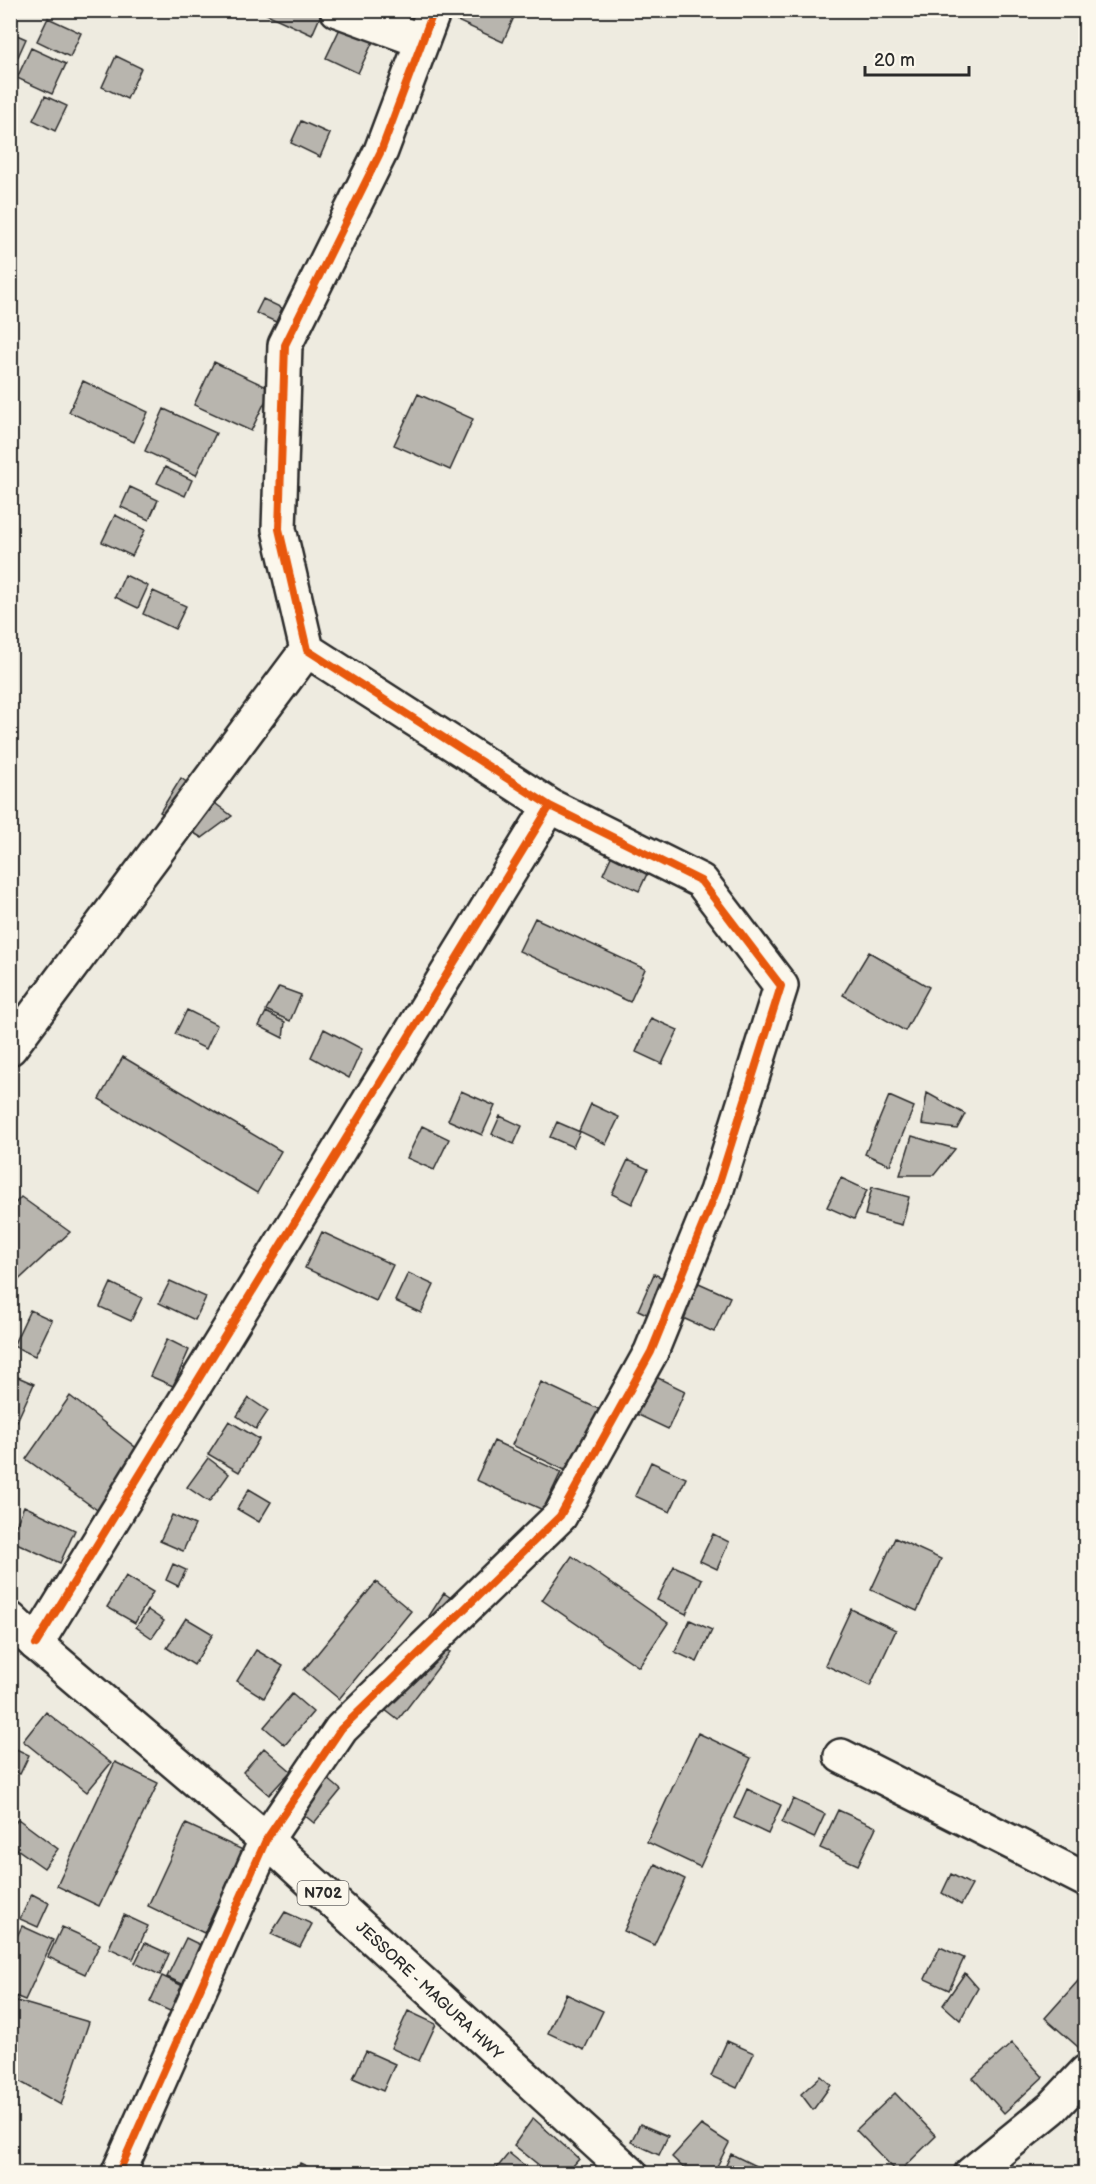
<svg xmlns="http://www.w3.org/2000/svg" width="1096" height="2184" viewBox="0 0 1096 2184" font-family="'Balsamiq Sans',sans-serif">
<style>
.building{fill:#b8b5ae;stroke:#2b2b2b;stroke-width:1.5}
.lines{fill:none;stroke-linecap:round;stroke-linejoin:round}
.street-casing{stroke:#2b2b2b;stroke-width:38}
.highway-casing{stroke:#2b2b2b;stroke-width:38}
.street{stroke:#fbf7ec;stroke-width:33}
.highway{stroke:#fbf7ec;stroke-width:33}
.cycleway-casing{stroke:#fbf7ec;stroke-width:11}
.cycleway{stroke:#e8590c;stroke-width:8}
.labels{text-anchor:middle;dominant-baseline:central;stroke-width:4.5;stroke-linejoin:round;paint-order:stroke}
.shield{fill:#fbf7ec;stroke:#696865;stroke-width:1.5}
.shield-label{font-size:15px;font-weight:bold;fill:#2b2b2b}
.street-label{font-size:16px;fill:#2b2b2b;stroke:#fbf7ec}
</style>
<rect width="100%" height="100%" fill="#eeebe0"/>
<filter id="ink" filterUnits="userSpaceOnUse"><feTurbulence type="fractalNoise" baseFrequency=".0167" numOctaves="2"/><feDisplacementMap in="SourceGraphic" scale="12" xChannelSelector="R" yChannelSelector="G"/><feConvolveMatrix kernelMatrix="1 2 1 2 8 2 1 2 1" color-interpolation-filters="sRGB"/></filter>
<g filter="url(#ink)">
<path class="building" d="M 258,10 L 323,10 L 312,35 Z
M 457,10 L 517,10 L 503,42 L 453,19 Z
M 48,18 L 81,33 L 70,57 L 37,41 Z
M 345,18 L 377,33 L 358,73 L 326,58 Z
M 10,32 L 26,39 L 16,61 L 10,59 Z
M 31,48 L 66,64 L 52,94 L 17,78 Z
M 116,56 L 141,68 L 127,99 L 102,87 Z
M 45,96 L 67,106 L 55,131 L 33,120 Z
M 301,121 L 330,134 L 320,157 L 291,143 Z
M 263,299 L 282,308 L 276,322 L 256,313 Z
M 214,362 L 271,389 L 251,431 L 194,405 Z
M 83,381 L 148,412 L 134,442 L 69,412 Z
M 418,394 L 473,419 L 450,470 L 394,445 Z
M 164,409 L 216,433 L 196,475 L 145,451 Z
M 165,467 L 192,480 L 185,496 L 157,483 Z
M 130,487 L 158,500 L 149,520 L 121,507 Z
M 115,515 L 145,530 L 132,556 L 102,542 Z
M 125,575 L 148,586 L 138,608 L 115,597 Z
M 153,591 L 186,606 L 175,629 L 143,614 Z
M 181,778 L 232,816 L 202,838 L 160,812 Z
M 618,842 L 654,859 L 639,891 L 603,874 Z
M 535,918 L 645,969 L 630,1002 L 519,951 Z
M 869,952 L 929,987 L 905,1031 L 843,995 Z
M 279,987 L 301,995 L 290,1021 L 266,1010 Z
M 187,1010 L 217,1025 L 206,1049 L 175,1034 Z
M 266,1012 L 285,1022 L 283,1038 L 259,1026 Z
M 651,1018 L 678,1030 L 662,1064 L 636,1052 Z
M 324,1029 L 362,1049 L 349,1078 L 311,1057 Z
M 123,1057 L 281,1151 L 257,1193 L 99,1099 Z
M 461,1091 L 495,1106 L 482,1135 L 448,1120 Z
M 927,1093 L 965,1114 L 957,1129 L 922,1124 Z
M 889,1096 L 914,1107 L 890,1165 L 865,1154 Z
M 591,1104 L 619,1117 L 606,1144 L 579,1131 Z
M 500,1116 L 522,1126 L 514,1144 L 492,1134 Z
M 557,1122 L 580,1132 L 573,1147 L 550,1137 Z
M 422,1126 L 449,1139 L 434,1170 L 407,1158 Z
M 912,1136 L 955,1149 L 934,1175 L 900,1175 Z
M 628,1160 L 648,1169 L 632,1204 L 612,1194 Z
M 841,1178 L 867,1190 L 854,1219 L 827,1207 Z
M 872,1187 L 909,1197 L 902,1225 L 865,1215 Z
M 21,1197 L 70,1232 L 10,1288 L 10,1209 Z
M 322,1232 L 393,1265 L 376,1301 L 305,1268 Z
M 408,1273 L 434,1285 L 421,1313 L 395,1301 Z
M 654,1274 L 677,1284 L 660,1320 L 638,1310 Z
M 692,1280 L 730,1297 L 714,1332 L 676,1315 Z
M 170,1281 L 206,1297 L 195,1320 L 159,1303 Z
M 111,1283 L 142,1298 L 131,1321 L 100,1307 Z
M 30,1310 L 52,1320 L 35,1356 L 13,1346 Z
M 167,1339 L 189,1350 L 173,1386 L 150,1376 Z
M 11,1374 L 34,1384 L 17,1421 L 10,1418 Z
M 652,1375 L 685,1391 L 668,1429 L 634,1413 Z
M 541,1382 L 603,1411 L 573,1474 L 512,1445 Z
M 70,1396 L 144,1454 L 100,1512 L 26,1459 Z
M 249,1398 L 268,1411 L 256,1429 L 237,1416 Z
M 229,1421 L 259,1439 L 239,1472 L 208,1454 Z
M 494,1441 L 561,1472 L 543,1510 L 476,1480 Z
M 208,1458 L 229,1474 L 209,1502 L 187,1487 Z
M 651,1462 L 686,1478 L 670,1512 L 635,1496 Z
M 249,1489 L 271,1502 L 259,1522 L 237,1509 Z
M 24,1506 L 75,1530 L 60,1563 L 10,1540 Z
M 172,1515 L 195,1525 L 183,1551 L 160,1541 Z
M 713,1534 L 729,1542 L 717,1569 L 700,1561 Z
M 895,1538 L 941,1559 L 917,1611 L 871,1590 Z
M 572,1556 L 668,1623 L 639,1667 L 542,1600 Z
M 173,1564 L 186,1570 L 178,1586 L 166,1580 Z
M 674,1566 L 702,1579 L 686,1614 L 657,1600 Z
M 126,1576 L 153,1592 L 135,1623 L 107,1607 Z
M 376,1582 L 411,1611 L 339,1699 L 304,1670 Z
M 444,1593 L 473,1614 L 457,1636 L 429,1616 Z
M 851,1609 L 896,1630 L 870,1686 L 825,1665 Z
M 148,1610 L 164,1621 L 152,1638 L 136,1627 Z
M 186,1618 L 213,1634 L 194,1665 L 167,1648 Z
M 690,1620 L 712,1630 L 697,1662 L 675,1652 Z
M 422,1631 L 450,1652 L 398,1720 L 370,1698 Z
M 256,1650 L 283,1666 L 264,1698 L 237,1681 Z
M 292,1694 L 313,1712 L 285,1745 L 264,1727 Z
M 46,1712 L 111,1763 L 87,1792 L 23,1741 Z
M 698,1733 L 751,1758 L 700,1867 L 647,1842 Z
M 12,1747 L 29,1755 L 20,1774 L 10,1770 Z
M 264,1748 L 291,1771 L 269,1795 L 243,1772 Z
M 115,1762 L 158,1783 L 99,1906 L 57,1886 Z
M 320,1772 L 341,1790 L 314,1823 L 293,1806 Z
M 747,1789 L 781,1805 L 768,1834 L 734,1818 Z
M 793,1799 L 825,1814 L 814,1838 L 782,1823 Z
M 838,1810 L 876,1827 L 858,1865 L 820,1848 Z
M 18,1819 L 58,1849 L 44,1868 L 10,1844 L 10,1830 Z
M 186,1824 L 243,1850 L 204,1933 L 148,1906 Z
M 655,1864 L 685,1879 L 654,1945 L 624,1931 Z
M 951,1874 L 972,1885 L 961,1905 L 942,1893 Z
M 32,1894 L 49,1903 L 38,1927 L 20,1919 Z
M 285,1912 L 312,1924 L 300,1947 L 271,1934 Z
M 124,1915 L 148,1926 L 133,1959 L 109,1948 Z
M 22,1926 L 53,1940 L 25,2000 L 10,1994 L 10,1951 Z
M 62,1927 L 100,1944 L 85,1974 L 48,1957 Z
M 186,1938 L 211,1950 L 193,1989 L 167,1977 Z
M 145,1943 L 169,1954 L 160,1975 L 135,1963 Z
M 940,1947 L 964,1958 L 949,1990 L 925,1979 Z
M 1086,1972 L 1086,2053 L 1085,2053 L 1045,2018 Z
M 965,1973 L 978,1988 L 960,2020 L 943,2005 Z
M 162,1976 L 183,1986 L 172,2012 L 150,2002 Z
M 566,1994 L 603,2011 L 584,2050 L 548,2033 Z
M 10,1999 L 89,2022 L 61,2105 L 10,2076 Z
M 408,2011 L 436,2024 L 419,2061 L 391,2048 Z
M 727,2041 L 754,2053 L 737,2088 L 711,2076 Z
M 1012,2043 L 1043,2077 L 1004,2113 L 973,2078 Z
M 366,2051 L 395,2064 L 383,2091 L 353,2078 Z
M 821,2076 L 831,2085 L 813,2110 L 801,2094 Z
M 895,2093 L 936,2136 L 898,2173 L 856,2130 Z
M 1086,2110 L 1086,2132 L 1077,2128 Z
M 533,2118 L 579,2159 L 566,2174 L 550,2174 L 514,2145 Z
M 640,2124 L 668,2136 L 659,2155 L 631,2142 Z
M 701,2125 L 729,2143 L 713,2174 L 690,2174 L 672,2157 Z
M 509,2153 L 535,2174 L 492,2174 Z
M 731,2154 L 762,2169 L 760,2174 L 722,2174 Z
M 300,2163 L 323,2174 L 295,2174 Z"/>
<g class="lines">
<defs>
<path id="street" d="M 337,10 L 422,41
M 10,1048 L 307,650
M 36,1644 L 550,806 L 307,650 L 279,529 L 285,345 L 381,151 L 434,10
M 841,1756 L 1086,1880
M 118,2174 L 266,1840 L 341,1729 L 560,1516 L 651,1352 L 716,1192 L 781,986 L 701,881 L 550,806
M 971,2174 L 1052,2108 L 1086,2072"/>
<path id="highway" d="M 10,1619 L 36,1644 L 266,1840 L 631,2174"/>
</defs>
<use href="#street" class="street-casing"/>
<use href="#highway" class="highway-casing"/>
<use href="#street" class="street"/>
<use href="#highway" class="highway"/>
<defs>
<path id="cycleway" d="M 36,1644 L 550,806 L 307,650 L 279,529 L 285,345 L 381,151 L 434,10
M 118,2174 L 266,1840 L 341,1729 L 560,1516 L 651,1352 L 716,1192 L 781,986 L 701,881 L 550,806"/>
</defs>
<use href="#cycleway" class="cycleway-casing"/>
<use href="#cycleway" class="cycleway"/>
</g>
</g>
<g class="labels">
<rect class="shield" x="297.5" y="1881" width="51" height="24" rx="4.5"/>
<g class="shield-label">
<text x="323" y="1893">N702</text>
</g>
<g class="street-label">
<text transform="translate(429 1991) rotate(43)">JESSORE - MAGURA HWY</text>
</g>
</g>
<rect width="1096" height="2184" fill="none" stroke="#fbf7ec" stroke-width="36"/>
<rect x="18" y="18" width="1060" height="2148" fill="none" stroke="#2b2b2b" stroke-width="2" filter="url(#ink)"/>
<path d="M865 66v9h104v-9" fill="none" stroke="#2b2b2b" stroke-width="3"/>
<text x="874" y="66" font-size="18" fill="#2b2b2b" stroke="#fbf7ec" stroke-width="4.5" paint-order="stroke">20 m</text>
</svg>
